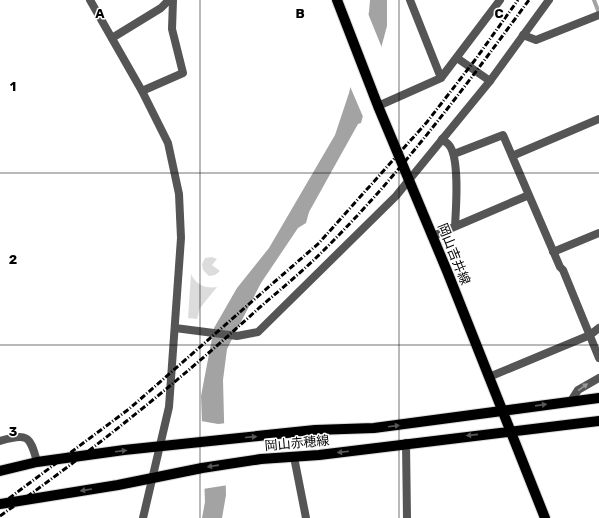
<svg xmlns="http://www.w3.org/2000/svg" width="599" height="518" viewBox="0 0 599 518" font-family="Rubik,'Noto Sans JP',sans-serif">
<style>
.green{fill:#dcdcdc}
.water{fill:#a3a3a3}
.pier{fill:#fff}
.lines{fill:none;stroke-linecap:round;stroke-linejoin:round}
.stream{stroke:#a3a3a3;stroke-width:4}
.primary-casing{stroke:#dbdbdb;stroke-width:12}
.minor{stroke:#555;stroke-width:8}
.tertiary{stroke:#555;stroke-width:8}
.primary{stroke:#000;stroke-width:10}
.rail{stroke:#000;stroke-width:3;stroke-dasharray:6 2 1 2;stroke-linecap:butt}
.oneway{fill:#999}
.oneway2{fill:#595959}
.grid{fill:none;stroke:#000;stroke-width:1;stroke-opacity:0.55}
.labels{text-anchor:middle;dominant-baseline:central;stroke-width:3;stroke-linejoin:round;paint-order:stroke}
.street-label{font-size:13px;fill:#000;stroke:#fff}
.grid-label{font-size:13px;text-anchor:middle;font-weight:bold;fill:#000;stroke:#fff;stroke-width:3;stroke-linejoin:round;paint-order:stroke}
</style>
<rect width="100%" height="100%" fill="#fff"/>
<path class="green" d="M 212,257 L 217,259 L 212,265 L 220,271 L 215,275 L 209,276 L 203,270 L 202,264 L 205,258 Z
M 191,274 C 196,285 206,289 217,287 L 200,308 L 197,319 L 188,318 Z"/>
<path class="water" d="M 370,0 L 387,0 L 387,26 L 361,123 L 358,124 L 309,212 L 306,223 L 298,228 L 261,283 L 227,349 L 223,380 L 226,495 L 222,518 L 202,518 L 205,502 L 201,396 L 214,328 L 237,288 L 269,248 L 335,135 L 349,93 L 369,12 Z"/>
<path class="pier" d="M 367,11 L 382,48 L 364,119 L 349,84 Z
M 201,421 L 218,424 L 227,423 L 228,485 L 203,489 Z"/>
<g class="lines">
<path class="stream" d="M 594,0 L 599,13"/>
<defs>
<path id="primary" d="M 337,0 L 378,106 L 447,271 L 545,518
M 0,471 L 37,462 L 124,450 L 315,430 L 374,428 L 599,398
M 0,504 L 118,485 L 202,468 L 261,459 L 319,455 L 599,421"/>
</defs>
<use href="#primary" class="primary-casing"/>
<path class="minor" d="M 410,0 L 441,78
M 523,35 L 536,40 L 599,15
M 112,38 L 161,8 L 169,0
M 457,58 L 490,81
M 142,91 L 183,73 L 172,29 L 173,0
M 378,106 L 441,78 L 500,0
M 442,139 C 444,141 448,143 449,145 C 460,158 456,209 455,226
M 454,154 L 503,135 L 560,267 L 563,270 L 599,358
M 512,156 L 599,119
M 433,236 L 529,195
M 553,252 L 599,233
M 175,328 L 237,336 L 258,332 L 396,196 L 409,180
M 489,377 L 590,335 L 599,328
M 571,401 L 578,390 L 599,378
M 0,441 C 27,433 30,435 37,462
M 406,443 L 407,518
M 294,457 L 306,518"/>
<path class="tertiary" d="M 90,0 L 142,91 L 168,143 L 179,194 L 181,238 L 169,407 L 143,518
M 409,180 L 490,81 L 549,0"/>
<use href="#primary" class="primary"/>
<path class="rail" d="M 0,505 L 129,409 L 319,243 L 427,122 L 475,60 L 518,0
M 0,516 C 91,452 177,383 259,308 C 281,289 303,271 323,251 C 400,175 465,87 529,0"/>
</g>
<defs><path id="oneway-solid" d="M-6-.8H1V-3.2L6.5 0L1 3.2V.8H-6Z"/></defs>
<use class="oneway" href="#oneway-solid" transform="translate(583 387) rotate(-36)"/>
<g class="oneway2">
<use href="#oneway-solid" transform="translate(541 405) rotate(-8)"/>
<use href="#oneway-solid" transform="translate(394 426) rotate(-7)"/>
<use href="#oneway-solid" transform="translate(472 435) rotate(174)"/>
<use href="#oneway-solid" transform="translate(251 437) rotate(-5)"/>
<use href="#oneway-solid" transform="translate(121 451) rotate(-7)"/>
<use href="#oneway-solid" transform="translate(343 452) rotate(173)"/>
<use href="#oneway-solid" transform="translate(213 466) rotate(172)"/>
<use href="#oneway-solid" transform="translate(86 490) rotate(171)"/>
</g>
<path class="grid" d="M 200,0 L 200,518M 399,0 L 399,518M 0,173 L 599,173M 0,345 L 599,345"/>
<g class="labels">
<g class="street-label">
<text transform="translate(454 254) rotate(68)">岡山吉井線</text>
<text transform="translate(297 443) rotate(-5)">岡山赤穂線</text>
</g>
</g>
<g class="grid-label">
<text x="100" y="18">A</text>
<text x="300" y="18">B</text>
<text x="499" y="18">C</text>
<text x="13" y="91">1</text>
<text x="13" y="264">2</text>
<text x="13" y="436">3</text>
</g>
</svg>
